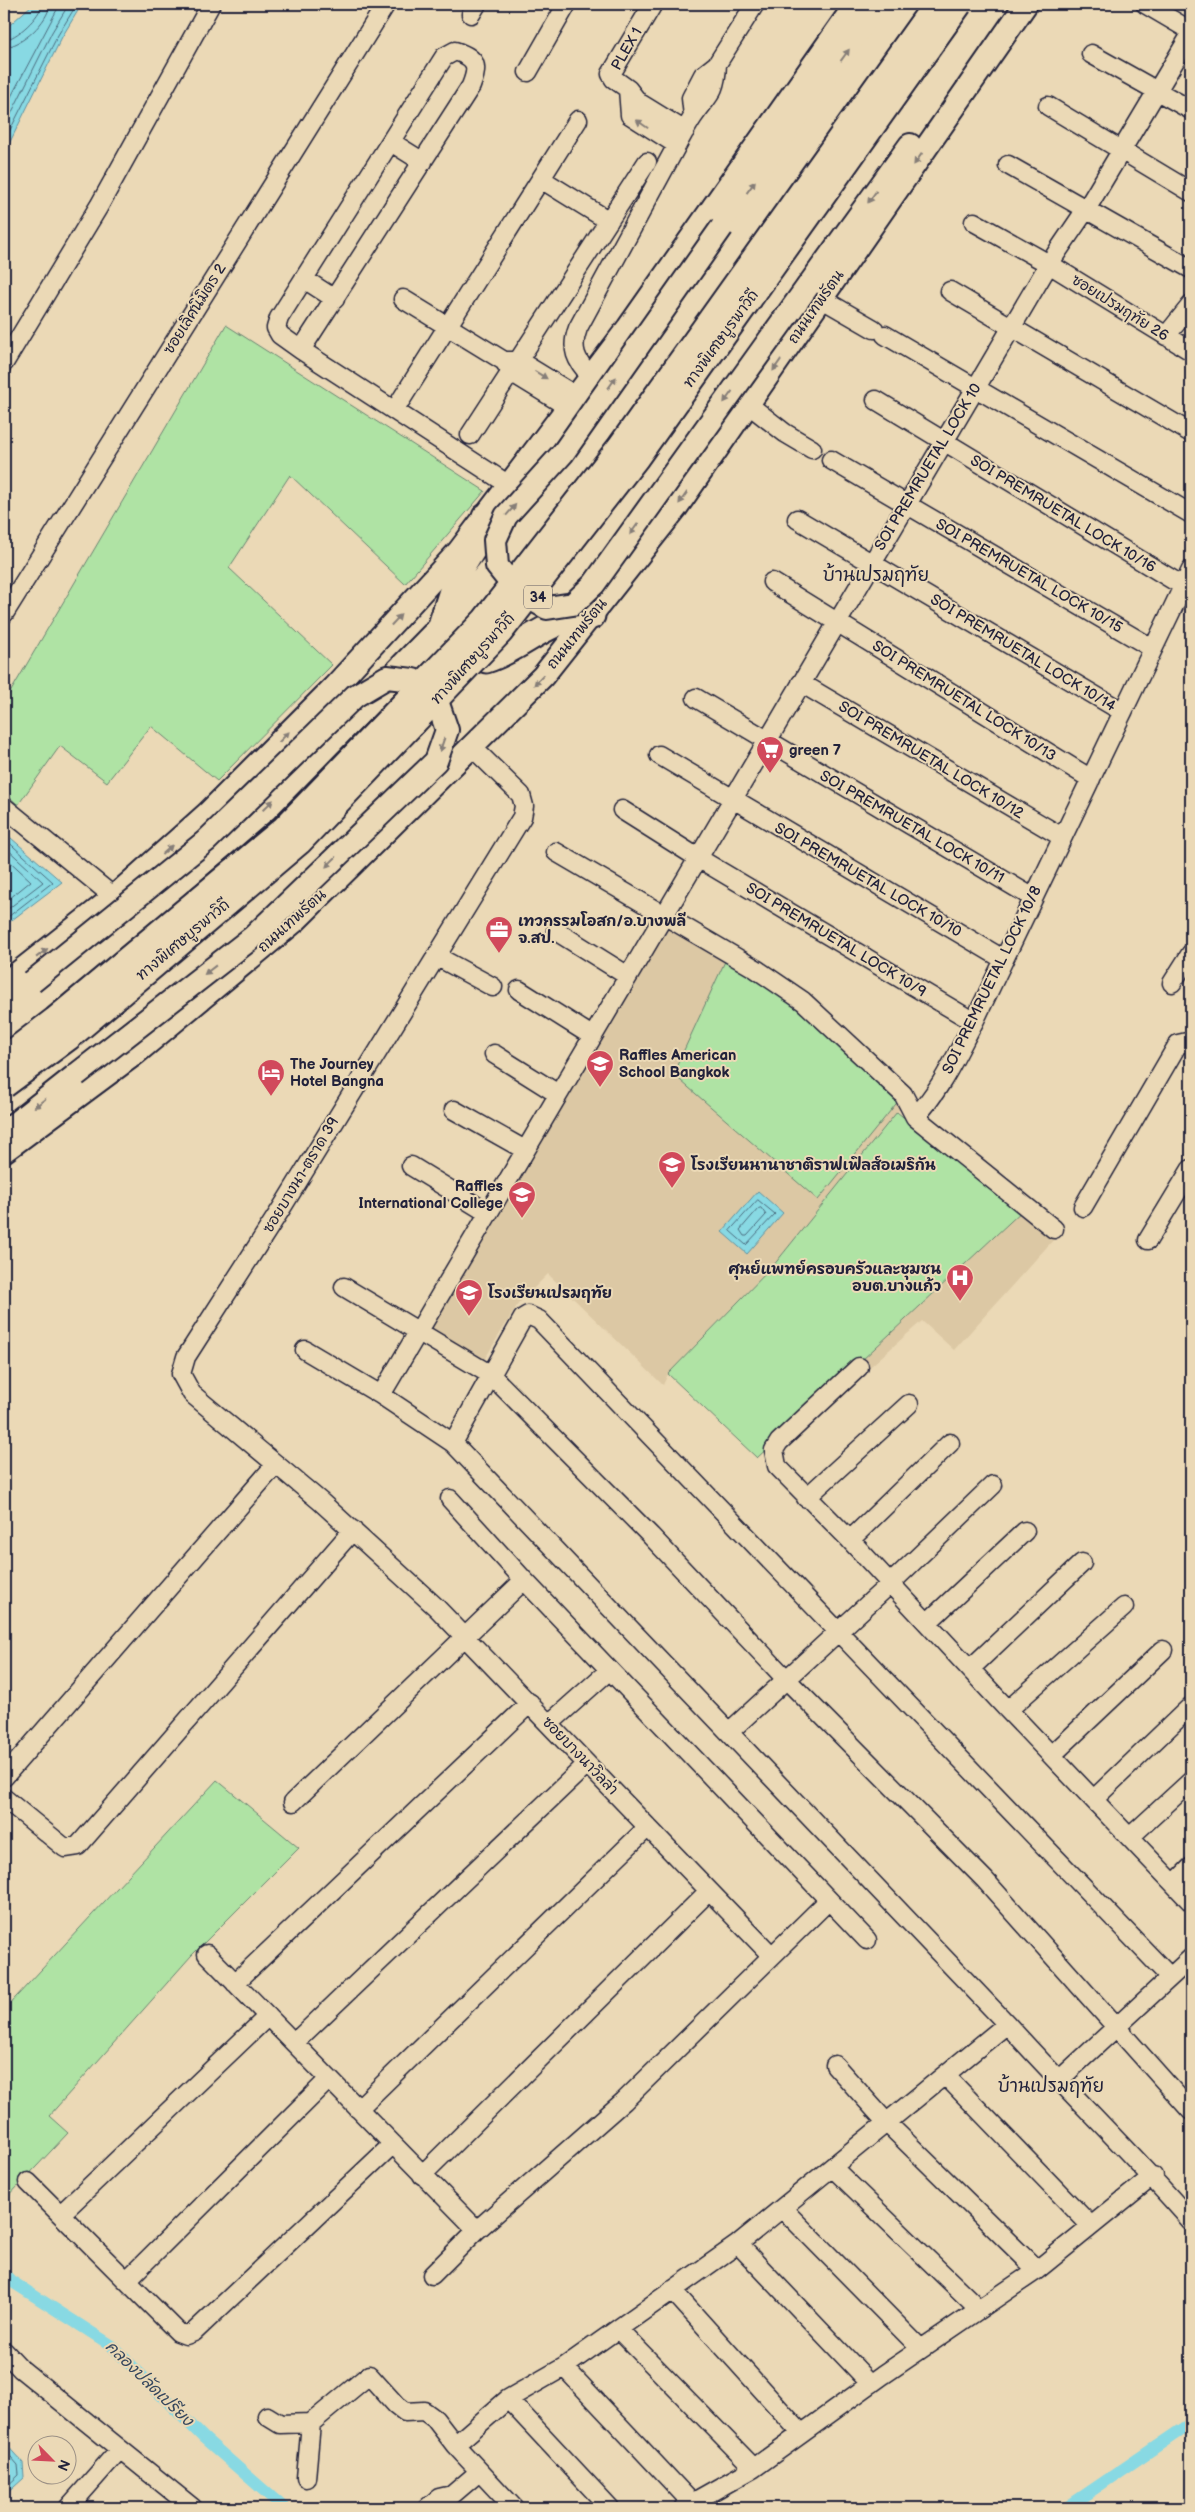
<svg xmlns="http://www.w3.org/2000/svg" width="1195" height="2512" viewBox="0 0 1195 2512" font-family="'Balsamiq Sans','Playpen Sans Thai',sans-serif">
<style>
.built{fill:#dcc8a4}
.green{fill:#afe3a4;stroke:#688270}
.water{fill:#88d9e3;stroke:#5f90a0}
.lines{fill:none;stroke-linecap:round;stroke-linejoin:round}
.shore{stroke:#4b6b7e;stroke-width:1}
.canal{stroke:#88d9e3;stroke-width:12}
.minor-casing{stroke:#22223b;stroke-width:21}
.major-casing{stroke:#22223b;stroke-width:26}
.highway-casing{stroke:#22223b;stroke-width:29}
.minor{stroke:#ebd9b6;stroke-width:18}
.major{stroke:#ebd9b6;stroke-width:22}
.highway{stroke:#ebd9b6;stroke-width:25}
.major-bridge-casing{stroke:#22223b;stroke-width:26;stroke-linecap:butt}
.highway-bridge-casing{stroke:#22223b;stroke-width:29;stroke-linecap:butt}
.major-bridge{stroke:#ebd9b6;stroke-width:22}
.highway-bridge{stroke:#ebd9b6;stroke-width:25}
.oneway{fill:#867e78}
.labels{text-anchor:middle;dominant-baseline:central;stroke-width:4;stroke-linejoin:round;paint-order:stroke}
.shield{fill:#ebd9b6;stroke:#5e5960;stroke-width:1}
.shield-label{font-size:14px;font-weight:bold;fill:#22223b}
.street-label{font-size:15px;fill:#22223b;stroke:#ebd9b6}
.poi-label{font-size:15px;font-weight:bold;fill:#22223b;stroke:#ebd9b6;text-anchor:start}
.water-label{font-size:16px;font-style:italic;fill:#36475d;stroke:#ebd9b6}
.quarter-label{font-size:18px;fill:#22223b;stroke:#ebd9b6}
</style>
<rect width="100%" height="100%" fill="#ebd9b6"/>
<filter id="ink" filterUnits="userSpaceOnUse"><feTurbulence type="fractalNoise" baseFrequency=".02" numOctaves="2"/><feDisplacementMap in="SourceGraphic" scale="10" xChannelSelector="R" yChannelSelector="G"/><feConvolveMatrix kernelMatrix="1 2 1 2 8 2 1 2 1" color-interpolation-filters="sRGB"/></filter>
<g filter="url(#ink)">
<path class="built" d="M 667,918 L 731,959 L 903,1105 L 773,1266 L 668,1374 L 663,1385 L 548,1274 L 518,1304 L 481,1365 L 420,1330 Z
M 1024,1209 L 1054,1239 L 954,1350 L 922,1321 L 863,1373 L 857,1364 Z"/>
<path class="green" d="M 226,325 L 485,491 L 405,584 L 290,475 L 229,568 L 332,665 L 217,781 L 151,726 L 107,782 L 60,746 L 18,805 L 4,792 L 4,703 Z
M 727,957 L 777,983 L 900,1099 L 818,1200 L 673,1074 Z
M 897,1112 L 967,1169 L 1024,1209 L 757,1458 L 668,1374 L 773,1266 Z
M 217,1780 L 299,1848 L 191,1956 L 49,2116 L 68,2133 L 4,2201 L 4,2010 Z"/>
<path class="water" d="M 33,4 L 82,4 L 62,37 L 4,154 L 4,30 Z
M 4,832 L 62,882 L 4,926 Z
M 758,1191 L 783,1213 L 747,1254 L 722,1232 Z
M 4,2442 L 23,2463 L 24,2478 L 4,2496 Z"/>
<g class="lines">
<path class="shore" d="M 4,40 C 16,39 41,16 42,4
M 4,47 C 21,47 49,21 50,4
M 4,110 L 60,4
M 4,128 L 52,32 L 69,4
M 4,142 L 58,35 L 77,4
M 4,838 L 53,882 L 4,920
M 4,846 L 43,882 L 4,912
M 4,856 L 31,881 L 4,903
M 758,1200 L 775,1214 L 746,1245 L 730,1231 Z
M 761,1208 L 766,1215 L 747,1236 L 744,1236 L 740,1230 L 758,1209 Z
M 4,2449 L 18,2465 L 19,2475 L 4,2489"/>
<path class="canal" d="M 4,2274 L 11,2281 L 111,2345 L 204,2438 L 284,2508
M 1066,2508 L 1191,2423"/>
<defs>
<path id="minor" d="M 653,4 L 611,74 L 614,79 L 628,89 L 638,102 L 685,131
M 1145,4 L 1191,31
M 471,14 L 477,4
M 1091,54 L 1191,110
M 528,72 L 567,4
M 628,89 L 630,115 L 677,145
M 1048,106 L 1191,192
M 693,116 L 691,98 L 703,75 L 717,64 L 755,4
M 391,142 L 423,162
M 1008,165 L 1191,269
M 541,179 L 609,221
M 974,222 L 1049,264 L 1191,351
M 304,279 L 335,299
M 950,291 L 1191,433
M 403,299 L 504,361 L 511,372 L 568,407
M 822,299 L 874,329
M 885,335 L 1191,514
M 1166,336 L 1191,305
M 301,350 L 471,86 C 479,66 477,58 455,51 L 444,57 L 279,318 L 276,328 L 280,335 L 301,350 L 509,485
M 507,361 L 519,361 L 576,396
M 4,363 L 99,206 L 211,4
M 591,376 C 576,361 570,349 578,328 L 677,145 C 682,136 687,126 693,117 C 708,95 716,94 717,64
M 401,400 L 578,120
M 876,400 L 1183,586
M 749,405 L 785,433 L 812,449
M 470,435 L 647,162
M 831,460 L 1152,648
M 797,519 L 1123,712
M 772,582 L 1091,779
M 4,614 L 386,4
M 801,683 L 1062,837
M 696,698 L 1032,897
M 472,747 L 521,795 L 524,806 L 522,817 L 281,1209 L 186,1357 L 181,1374 L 192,1394 L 320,1501 L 436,1607 L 772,1956
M 659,755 L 1003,959
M 4,807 L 114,897
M 622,810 L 698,858 L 974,1022
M 556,852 L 756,969 L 803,1001 L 903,1094 L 915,1117 L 1054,1229
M 556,931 L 628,976
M 436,956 L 493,987
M 1172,983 L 1191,953
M 519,990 L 592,1036
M 494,1054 L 558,1094
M 454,1110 L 525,1150
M 915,1117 C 941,1090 956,1055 974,1022 L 1191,570
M 411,1166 L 488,1213
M 1083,1207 L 1178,1044 L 1187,1042 L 1191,1044
M 1148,1240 L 1191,1169
M 344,1287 L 491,1375 L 651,1536 L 786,1679 L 985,1880 L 1191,2111
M 305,1350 L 381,1395 L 453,1443 L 1007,2024 C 1067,2091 1132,2153 1191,2221
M 859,1367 L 779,1442 L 774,1450 L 777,1466 L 850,1540 L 1008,1710 L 1191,1902
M 381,1395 L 1049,264 L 1087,208 L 1191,34
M 453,1443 L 523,1318 L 528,1315 L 539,1320 L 1170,1977
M 806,1498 L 909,1404
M 450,1499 L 524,1580 L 867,1940
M 850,1540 L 950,1443
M 928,1622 L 1025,1531
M 970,1669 L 1082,1563
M 1008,1710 L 1124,1607
M 549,1724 L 604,1675
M 729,1732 L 890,1584 L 993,1485
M 1052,1755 L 1163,1650
M 4,1777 L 276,1464
M 4,1798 L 65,1848 L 78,1846 L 353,1530
M 1094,1799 L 1191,1706
M 293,1802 L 524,1580
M 1130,1837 L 1191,1781
M 1174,1884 L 1191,1867
M 207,1954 L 477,2230
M 235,1983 L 530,1703
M 294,2043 L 587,1764
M 835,2065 L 887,2123 L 1037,2270
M 945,2075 L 1091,2226
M 1058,2081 L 1191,1958
M 358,2109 L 648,1827
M 832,2167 L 979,2309
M 422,2175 L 709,1891
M 28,2182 L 178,2332 L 186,2335 L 194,2332 L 393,2144
M 782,2208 L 921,2349
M 61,2214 L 268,2016
M 738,2244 L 871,2384
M 432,2275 L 477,2230 L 624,2101 L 828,1901
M 128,2279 L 329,2079
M 672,2290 L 801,2433
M 618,2329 L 754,2468
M 4,2351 L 21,2369 L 193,2508
M 564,2367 L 691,2502
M 508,2399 L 610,2508
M 267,2416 L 280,2424 L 311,2423
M 455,2445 L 508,2399 L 564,2367 L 738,2244 L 1007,2024
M 306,2478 L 311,2423 L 369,2375 L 396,2405 L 405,2412 L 424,2411 L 435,2419 L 455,2445 L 514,2508
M 68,2508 L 120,2449
M 427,2508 L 439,2498 L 452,2495 L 479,2472
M 683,2508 L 754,2468 L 883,2375 L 1037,2270 L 1153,2176"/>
<path id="major" d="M 722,227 L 882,4
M 808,286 L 910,145
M 4,984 L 114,897 L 208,813 L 334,687 L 459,551 L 628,328 L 856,4
M 4,1003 L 32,982
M 4,1132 L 76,1075
M 4,1151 L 136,1053 L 296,920 L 543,676 L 676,508 L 1026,4"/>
<path id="highway" d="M 442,622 L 457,575 L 485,530 L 485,517
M 486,660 C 527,647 543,619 592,616
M 4,1029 L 39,1002 L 265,808 L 465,603 L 600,432 L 907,4"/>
</defs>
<use href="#minor" class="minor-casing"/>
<use href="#major" class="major-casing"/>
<use href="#highway" class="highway-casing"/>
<use href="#minor" class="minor"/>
<use href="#major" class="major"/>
<use href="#highway" class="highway"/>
<defs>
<path id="major-bridge" d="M 722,227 L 563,453 L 506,516 L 495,540 L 497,566 L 517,591 L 547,608 L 573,604 L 594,584 L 808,286
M 32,982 L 206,841 L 355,696 L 387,677 L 413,680 L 437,701 L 447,730 L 436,761 L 253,937 L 76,1075"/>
<path id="highway-bridge" d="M 4,1059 L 55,1020 L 285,828 L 485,620 L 620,447 L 936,4
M 4,1085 L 69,1037 L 299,842 L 500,632 L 636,458 L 959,4"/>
</defs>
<use href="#major-bridge" class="major-bridge-casing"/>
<use href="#highway-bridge" class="highway-bridge-casing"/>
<use href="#major-bridge" class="major-bridge"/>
<use href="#highway-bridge" class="highway-bridge"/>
</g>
<defs><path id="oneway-solid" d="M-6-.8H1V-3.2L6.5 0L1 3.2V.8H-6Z" transform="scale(1.25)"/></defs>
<g class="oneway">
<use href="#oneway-solid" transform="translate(845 55) rotate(-54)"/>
<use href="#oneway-solid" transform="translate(642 124) rotate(-145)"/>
<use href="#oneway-solid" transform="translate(918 159) rotate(125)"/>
<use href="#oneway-solid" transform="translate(751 187) rotate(-54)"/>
<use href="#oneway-solid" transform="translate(872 197) rotate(126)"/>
<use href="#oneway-solid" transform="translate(777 365) rotate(125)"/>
<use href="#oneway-solid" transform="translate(541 375) rotate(32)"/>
<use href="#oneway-solid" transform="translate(612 383) rotate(-55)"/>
<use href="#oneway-solid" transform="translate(728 397) rotate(126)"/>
<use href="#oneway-solid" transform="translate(683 498) rotate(125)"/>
<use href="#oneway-solid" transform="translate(511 510) rotate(-49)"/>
<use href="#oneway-solid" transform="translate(634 529) rotate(126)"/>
<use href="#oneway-solid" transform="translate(396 620) rotate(-47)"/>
<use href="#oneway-solid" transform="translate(539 680) rotate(134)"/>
<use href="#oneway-solid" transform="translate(284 737) rotate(-45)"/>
<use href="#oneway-solid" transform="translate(442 745) rotate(109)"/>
<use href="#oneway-solid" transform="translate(268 805) rotate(-44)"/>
<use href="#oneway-solid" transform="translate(167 850) rotate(-42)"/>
<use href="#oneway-solid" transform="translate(331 862) rotate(136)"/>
<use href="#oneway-solid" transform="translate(42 953) rotate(-38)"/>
<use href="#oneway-solid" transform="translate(210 970) rotate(142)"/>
<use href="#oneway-solid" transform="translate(40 1103) rotate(142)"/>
</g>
</g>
<defs>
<symbol id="supermarket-pin" viewBox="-11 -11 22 30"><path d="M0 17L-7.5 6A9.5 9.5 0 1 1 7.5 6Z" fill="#d1495b" stroke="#ebd9b6"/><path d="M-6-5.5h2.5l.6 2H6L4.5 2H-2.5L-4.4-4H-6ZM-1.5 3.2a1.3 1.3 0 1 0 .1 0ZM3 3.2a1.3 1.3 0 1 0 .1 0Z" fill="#fff"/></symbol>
<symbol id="office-pin" viewBox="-11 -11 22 30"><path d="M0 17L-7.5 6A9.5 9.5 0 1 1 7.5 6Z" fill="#d1495b" stroke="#ebd9b6"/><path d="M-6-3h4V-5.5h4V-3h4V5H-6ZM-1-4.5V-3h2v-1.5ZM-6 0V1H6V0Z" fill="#fff"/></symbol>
<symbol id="school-pin" viewBox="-11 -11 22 30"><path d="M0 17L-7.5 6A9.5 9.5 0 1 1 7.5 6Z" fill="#d1495b" stroke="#ebd9b6"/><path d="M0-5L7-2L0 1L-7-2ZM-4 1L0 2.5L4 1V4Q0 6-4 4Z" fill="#fff"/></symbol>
<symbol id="hotel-pin" viewBox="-11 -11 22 30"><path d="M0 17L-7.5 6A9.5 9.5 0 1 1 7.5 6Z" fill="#d1495b" stroke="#ebd9b6"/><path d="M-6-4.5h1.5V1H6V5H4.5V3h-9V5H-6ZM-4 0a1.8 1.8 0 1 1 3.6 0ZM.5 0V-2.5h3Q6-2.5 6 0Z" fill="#fff"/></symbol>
<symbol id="university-pin" viewBox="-11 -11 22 30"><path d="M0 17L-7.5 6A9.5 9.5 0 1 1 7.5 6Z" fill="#d1495b" stroke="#ebd9b6"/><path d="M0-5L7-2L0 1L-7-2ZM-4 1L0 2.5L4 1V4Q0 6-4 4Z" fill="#fff"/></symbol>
<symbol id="hospital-pin" viewBox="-11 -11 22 30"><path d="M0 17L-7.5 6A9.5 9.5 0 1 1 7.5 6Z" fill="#d1495b" stroke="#ebd9b6"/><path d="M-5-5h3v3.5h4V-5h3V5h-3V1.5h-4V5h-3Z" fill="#fff"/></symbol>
</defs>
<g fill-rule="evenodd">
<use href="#supermarket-pin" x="754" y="734" width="32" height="43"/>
<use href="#office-pin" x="483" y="914" width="32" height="43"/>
<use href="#school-pin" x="584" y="1048" width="32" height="43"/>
<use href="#hotel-pin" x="255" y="1057" width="32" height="43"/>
<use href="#university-pin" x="656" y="1149" width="32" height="43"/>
<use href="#university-pin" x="506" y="1179" width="32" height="43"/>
<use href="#hospital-pin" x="944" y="1262" width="32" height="43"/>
<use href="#school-pin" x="453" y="1277" width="32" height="43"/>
</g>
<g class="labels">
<rect class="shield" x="524" y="585.5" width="28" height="23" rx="4"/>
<g class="shield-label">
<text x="538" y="597">34</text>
</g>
<g class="street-label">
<text transform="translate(627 49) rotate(-60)">PLEX 1</text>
<text transform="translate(816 307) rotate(-55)">ถนนเทพรัตน</text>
<text transform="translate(1120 308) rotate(32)">ซอยเปรมฤทัย 26</text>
<text transform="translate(195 309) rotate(-58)">ซอยเลิศนิมิตร 2</text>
<text transform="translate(721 339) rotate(-54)">ทางพิเศษบูรพาวิถี</text>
<text transform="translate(928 467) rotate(-59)">SOI PREMRUETAL LOCK 10</text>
<text transform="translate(1063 514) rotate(31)">SOI PREMRUETAL LOCK 10/16</text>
<text transform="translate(1029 576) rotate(30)">SOI PREMRUETAL LOCK 10/15</text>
<text transform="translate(577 634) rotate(-51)">ถนนเทพรัตน</text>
<text transform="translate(1023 653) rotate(31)">SOI PREMRUETAL LOCK 10/14</text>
<text transform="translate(473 659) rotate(-48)">ทางพิเศษบูรพาวิถี</text>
<text transform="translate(964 701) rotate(32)">SOI PREMRUETAL LOCK 10/13</text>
<text transform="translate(931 760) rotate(31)">SOI PREMRUETAL LOCK 10/12</text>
<text transform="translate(912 827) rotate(30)">SOI PREMRUETAL LOCK 10/11</text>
<text transform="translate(868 880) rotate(30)">SOI PREMRUETAL LOCK 10/10</text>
<text transform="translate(292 921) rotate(-42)">ถนนเทพรัตน</text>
<text transform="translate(183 940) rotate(-40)">ทางพิเศษบูรพาวิถี</text>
<text transform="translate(836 940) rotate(31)">SOI PREMRUETAL LOCK 10/9</text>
<text transform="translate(992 980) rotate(-64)">SOI PREMRUETAL LOCK 10/8</text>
<text transform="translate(301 1175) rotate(-59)">ซอยบางนา-ตราด 39</text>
<text transform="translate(580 1756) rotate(46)">ซอยบางนาวิลล่า</text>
</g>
<g class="poi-label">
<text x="789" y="750">green 7</text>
<text x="518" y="921">เทวกรรมโอสก/อ.บางพลี<tspan x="518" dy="17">จ.สป.</tspan></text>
<text x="619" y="1055">Raffles American<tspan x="619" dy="17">School Bangkok</tspan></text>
<text x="290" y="1064">The Journey<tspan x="290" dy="17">Hotel Bangna</tspan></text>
<text x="691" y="1165">โรงเรียนนานาชาติราฟเฟิลส์อเมริกัน</text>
<text x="503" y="1186" text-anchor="end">Raffles<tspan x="503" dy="17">International College</tspan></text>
<text x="941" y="1269" text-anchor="end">ศุนย์แพทย์ครอบครัวและชุมชน<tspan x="941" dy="17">อบต.บางแก้ว</tspan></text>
<text x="488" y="1293">โรงเรียนเปรมฤทัย</text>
</g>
<g class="water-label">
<text transform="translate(149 2384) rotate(44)">คลองปลัดเปรียง</text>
</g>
<g class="quarter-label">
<text x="876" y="575">บ้านเปรมฤทัย</text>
<text x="1051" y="2086">บ้านเปรมฤทัย</text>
</g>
</g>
<rect width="1195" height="2512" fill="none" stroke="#ebd9b6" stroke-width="20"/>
<rect x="10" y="10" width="1175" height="2492" fill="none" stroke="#22223b" stroke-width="2" filter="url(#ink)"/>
<g transform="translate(52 2460) rotate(114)"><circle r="24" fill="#ebd9b6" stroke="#9b9085"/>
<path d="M0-4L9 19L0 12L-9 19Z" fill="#d1495b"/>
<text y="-8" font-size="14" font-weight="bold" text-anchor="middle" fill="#22223b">N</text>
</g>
</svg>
